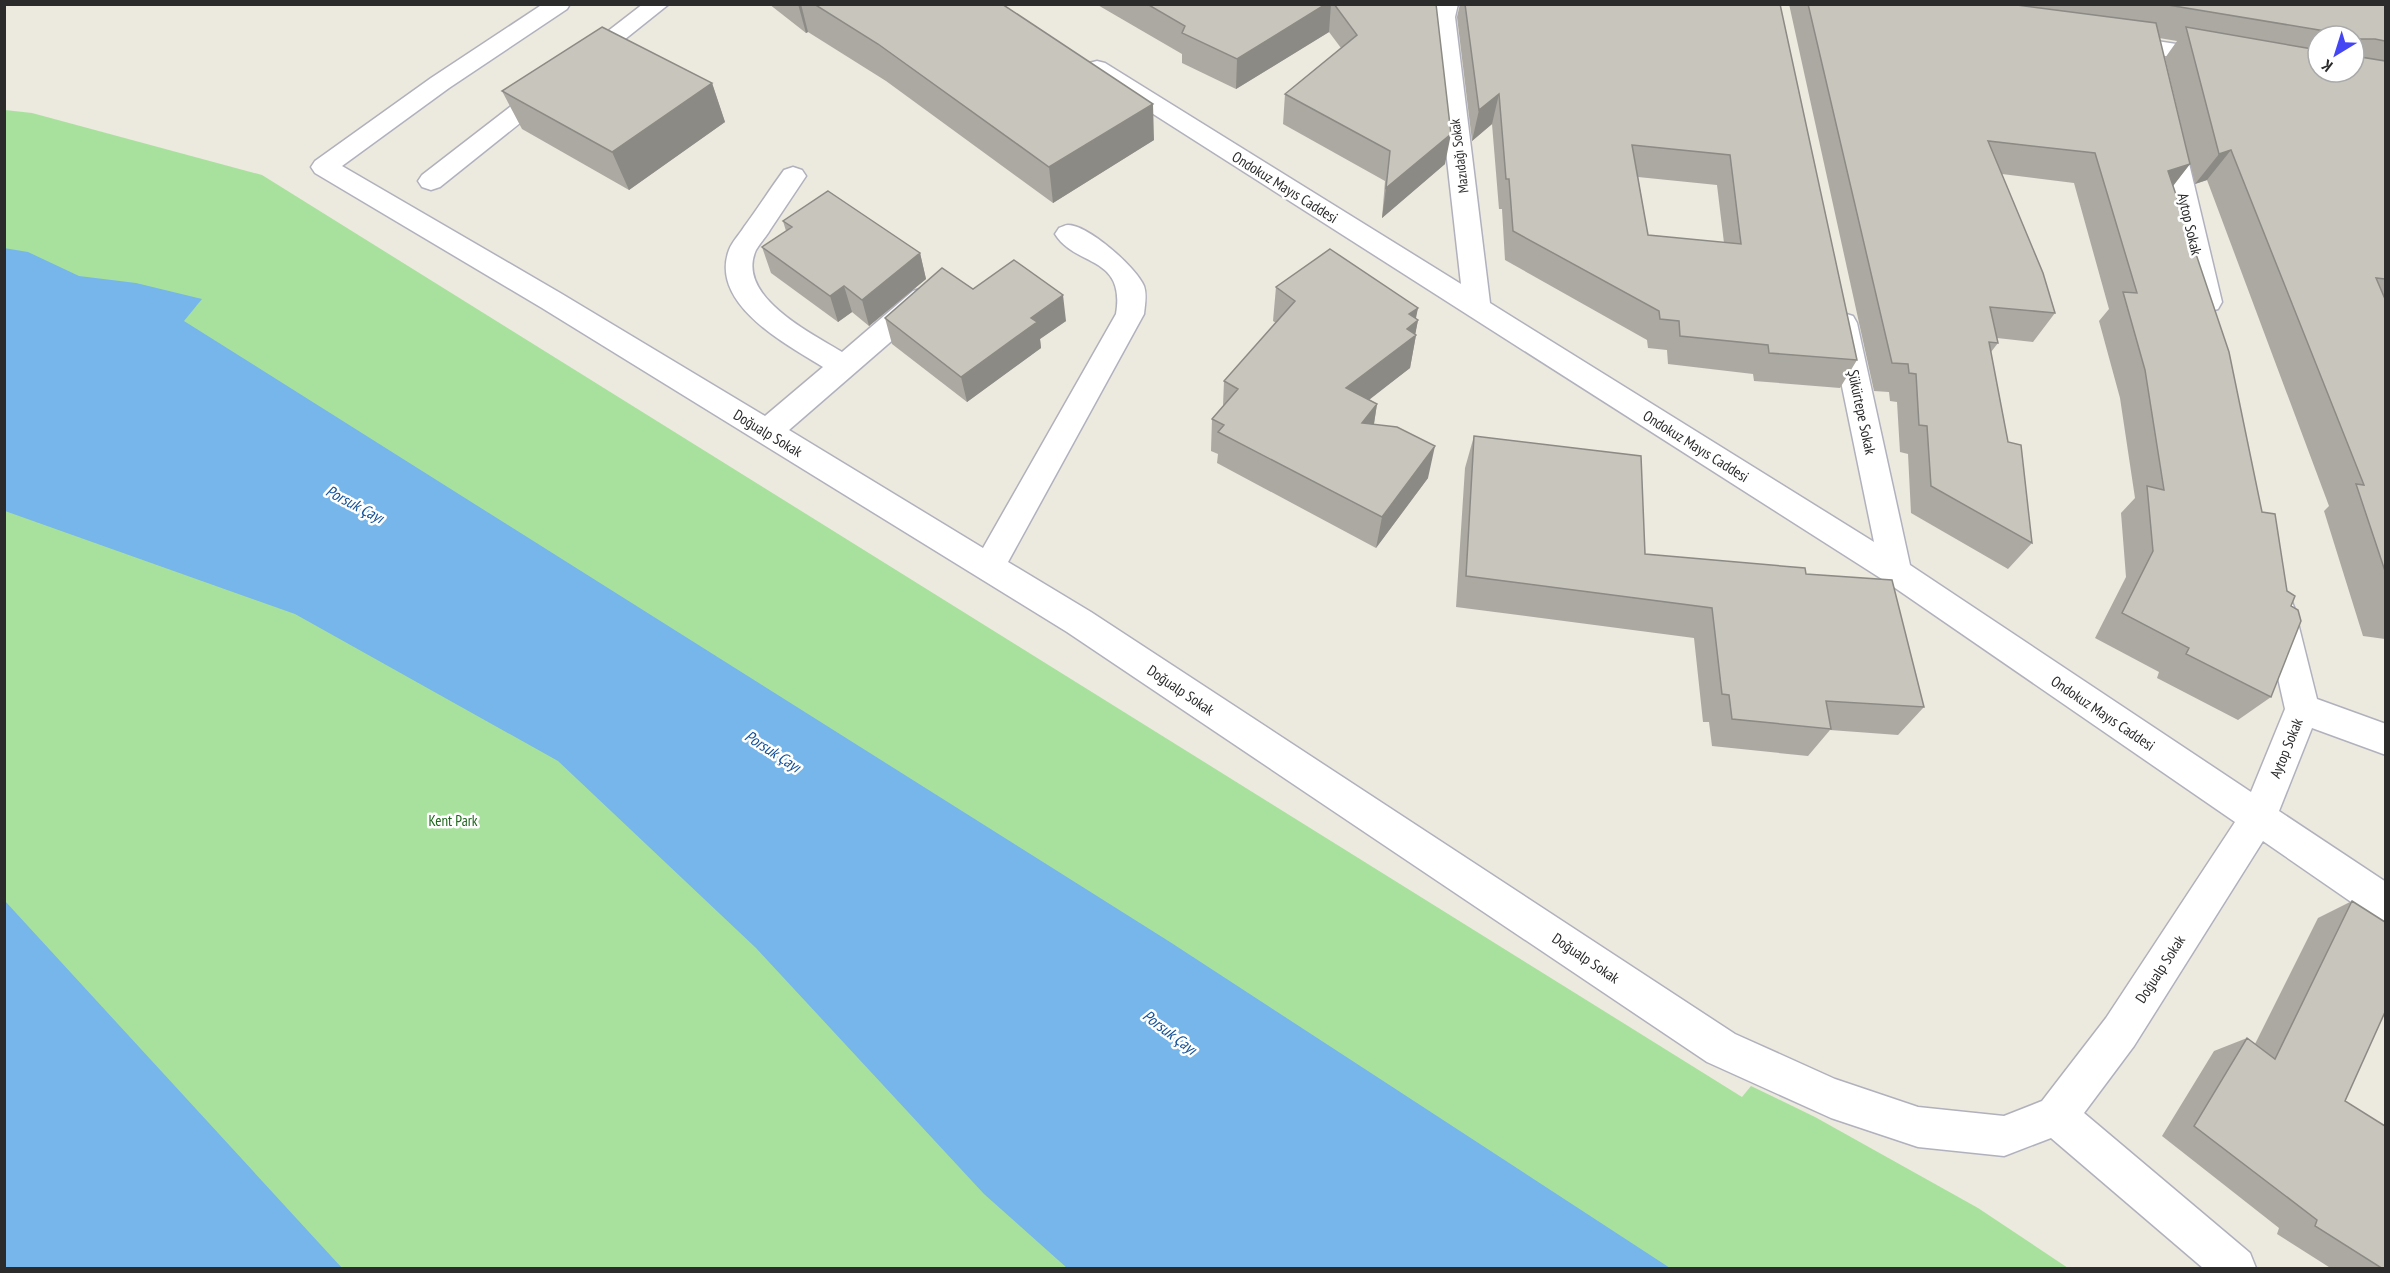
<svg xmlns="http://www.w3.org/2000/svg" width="2390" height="1273" viewBox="0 0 2390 1273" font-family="'PT Sans Narrow',sans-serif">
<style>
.green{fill:#a8e19d}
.water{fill:#76b6ea}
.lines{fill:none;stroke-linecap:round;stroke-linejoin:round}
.minor-casing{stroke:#b1b1be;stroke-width:3}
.minor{fill:#fff;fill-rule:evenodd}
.wall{fill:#aca9a3;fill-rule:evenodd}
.shaded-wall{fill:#8c8a84}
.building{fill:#c8c5bd;stroke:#8c8a84;stroke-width:1.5;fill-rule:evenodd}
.labels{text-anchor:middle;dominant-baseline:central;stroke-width:5;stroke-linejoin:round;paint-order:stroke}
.far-street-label{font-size:14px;fill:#2b2b2b;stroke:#fff}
.street-label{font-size:15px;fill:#2b2b2b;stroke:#fff}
.park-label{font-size:15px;fill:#1f661d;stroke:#fff}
.water-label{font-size:16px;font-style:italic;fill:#135298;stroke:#fff}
</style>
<rect width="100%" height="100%" fill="#ece9de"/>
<path class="green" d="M 5,110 L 32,113 L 262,175 L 1742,1097 L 1751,1086 L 1815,1117 L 1978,1208 L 2068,1268 L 5,1268 Z"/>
<path class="water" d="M 4,248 L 28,252 L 79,276 L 136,283 L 202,299 L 184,321 L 1170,942 L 1670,1268 L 1067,1268 L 984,1194 L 756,948 L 558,761 L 295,614 L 5,511 Z
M 4,901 L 5,901 L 342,1268 L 5,1268 Z"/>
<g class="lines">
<defs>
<path id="minor" d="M 543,4 L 570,4 L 567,9 L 449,88 L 342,166 L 562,294 L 765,416 L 823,367 C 787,345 709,304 729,250 C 732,242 739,235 744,227 C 758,208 770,189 784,170 L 793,167 L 802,170 L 806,176 C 794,194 782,212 770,230 C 766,237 760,243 756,250 C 735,296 811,333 842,352 L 913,291 L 923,288 L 933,291 L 937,298 L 933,305 L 789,430 L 983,548 L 1116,314 C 1126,255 1075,267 1055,234 L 1059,228 C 1062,227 1065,225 1068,225 C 1088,225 1136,267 1144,286 C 1147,295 1145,304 1144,314 L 1008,562 L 1091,612 L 1735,1034 L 1835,1079 L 1918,1107 L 2004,1116 L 2042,1101 L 2106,1018 L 2235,822 L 1885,581 L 1089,73 L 1085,68 L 1089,63 L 1097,61 L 1105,63 L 1461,284 L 1431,17 L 1435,4 L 1458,4 L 1455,17 L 1490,303 L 1874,542 L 1829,323 L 1833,316 L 1843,313 L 1853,316 L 1857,323 L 1910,565 L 2251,792 L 2285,709 L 2262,607 L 2266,597 L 2278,593 L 2290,597 L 2294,607 L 2317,699 L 2386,724 L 2386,755 L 2312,728 L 2279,811 L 2386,882 L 2386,922 L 2373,917 L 2263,841 L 2134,1046 L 2084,1113 L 2250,1253 L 2256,1268 L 2203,1268 L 2051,1138 L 2004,1156 L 1918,1147 L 1831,1118 L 1707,1062 L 1067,632 L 542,308 L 315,173 L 311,167 L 315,161 L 431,78 Z
M 643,4 L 669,4 L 440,187 L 431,190 L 422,187 L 418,181 L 422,175 Z
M 2118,35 L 2215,50 L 2223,52 L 2227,57 L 2223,62 L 2215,64 L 2110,47 L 2106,42 L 2110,37 Z
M 2169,126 L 2178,128 L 2182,134 L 2222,302 L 2218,309 L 2208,312 L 2198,309 L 2194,302 L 2156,134 L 2160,128 Z"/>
</defs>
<use href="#minor" class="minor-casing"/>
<use href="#minor" class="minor"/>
</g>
<path class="wall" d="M 769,4 L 1002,4 L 1154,140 L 1053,203 L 886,81 L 808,32 L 806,33 Z
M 1096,4 L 1436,4 L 1445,164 L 1382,218 L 1385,181 L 1283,124 L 1285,94 L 1341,48 L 1329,32 L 1236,89 L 1182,63 L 1182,54 Z
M 1460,4 L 1780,4 L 1857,360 L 1840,388 L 1754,381 L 1753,374 L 1668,364 L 1667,350 L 1648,348 L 1647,340 L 1505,260 L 1502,209 L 1499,209 L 1492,124 L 1472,141 L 1457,17 ZM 1638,177 L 1717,185 L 1724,243 L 1648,235 Z
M 1789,4 L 2385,4 L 2385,639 L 2363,636 L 2324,511 L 2329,506 L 2207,180 L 2195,184 L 2165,58 L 2177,41 L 2159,38 L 2190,164 L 2173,185 L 2262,512 L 2287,591 L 2291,606 L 2271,697 L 2238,720 L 2157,678 L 2159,672 L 2095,638 L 2126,577 L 2121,513 L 2135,498 L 2120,398 L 2099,321 L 2109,309 L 2074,183 L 2002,174 L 2055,313 L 2033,342 L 1997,338 L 1998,343 L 1991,352 L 2008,442 L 2032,543 L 2008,569 L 1911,513 L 1908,454 L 1900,452 L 1897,402 L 1890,401 L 1889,392 L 1874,391 ZM 2318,36 L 2354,36 L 2354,72 L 2318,72 Z
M 712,83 L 725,122 L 629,190 L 522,129 L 502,91 Z
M 783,221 L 920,253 L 926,279 L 869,326 L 852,312 L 838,322 L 771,273 L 762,247 L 786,231 Z
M 1276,287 L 1418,308 L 1415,319 L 1418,320 L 1415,334 L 1416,335 L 1410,368 L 1369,399 L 1377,404 L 1374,424 L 1428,478 L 1376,548 L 1217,463 L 1218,454 L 1211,451 L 1212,419 L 1223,406 L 1224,381 L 1276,323 L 1273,321 Z
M 973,289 L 1066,321 L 1040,339 L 1041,348 L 967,402 L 892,344 L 885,318 Z
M 1474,436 L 1645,554 L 1806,574 L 1924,707 L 1898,735 L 1830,730 L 1808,756 L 1712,746 L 1709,722 L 1703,722 L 1694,638 L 1456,607 L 1465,468 Z
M 2352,901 L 2345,1101 L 2385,1269 L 2332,1269 L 2277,1234 L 2279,1228 L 2162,1136 L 2214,1051 L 2247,1038 L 2255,1044 L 2318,918 Z"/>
<path class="shaded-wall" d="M 798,4 L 801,4 L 808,32 L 806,33 Z
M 1326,4 L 1331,4 L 1329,32 L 1236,89 L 1237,59 Z
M 712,83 L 725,122 L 629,190 L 612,152 Z
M 1499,94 L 1492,124 L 1472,141 L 1479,110 Z
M 1153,104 L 1154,140 L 1053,203 L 1049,167 Z
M 1451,134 L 1445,164 L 1382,218 L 1386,188 Z
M 2231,150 L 2207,180 L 2195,184 L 2219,154 Z
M 2190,164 L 2167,194 L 2168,171 Z
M 920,253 L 926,279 L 869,326 L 862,300 Z
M 844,286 L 852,312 L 838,322 L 830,296 Z
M 1063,295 L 1066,321 L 1040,339 L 1041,348 L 967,402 L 961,377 L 1031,318 Z
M 1418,308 L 1415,323 L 1418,320 L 1415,336 L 1416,335 L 1410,368 L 1342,421 L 1346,388 L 1409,314 Z
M 1377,404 L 1372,436 L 1362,423 Z
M 1435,446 L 1428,478 L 1376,548 L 1382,517 Z"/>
<path class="building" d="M 814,4 L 1002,4 L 1153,104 L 1049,167 L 878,44 Z
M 1147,4 L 1326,4 L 1237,59 L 1182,33 L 1185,26 Z
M 1334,4 L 1436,4 L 1451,134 L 1386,188 L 1390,151 L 1285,94 L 1357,35 Z
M 1465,4 L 1780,4 L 1857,360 L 1769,353 L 1768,345 L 1680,336 L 1679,321 L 1660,319 L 1659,311 L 1513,231 L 1509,179 L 1506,179 L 1499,94 L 1479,110 ZM 1632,145 L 1730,155 L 1741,244 L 1648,235 Z
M 1808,4 L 2009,4 L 2156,23 L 2190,164 L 2168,171 L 2229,352 L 2262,512 L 2275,514 L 2287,591 L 2295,596 L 2291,606 L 2298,610 L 2301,621 L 2271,697 L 2186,654 L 2189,648 L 2122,613 L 2153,551 L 2147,486 L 2164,490 L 2145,370 L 2123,292 L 2137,293 L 2095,153 L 1988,141 L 2043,273 L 2055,313 L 1990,307 L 1998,343 L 1989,342 L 2008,442 L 2021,445 L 2032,543 L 1931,486 L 1927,426 L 1919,425 L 1916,374 L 1909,373 L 1908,364 L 1892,363 Z
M 2162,4 L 2385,4 L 2385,41 L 2375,39 L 2354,39 L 2354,36 L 2344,36 L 2343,34 Z
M 602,27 L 712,83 L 612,152 L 502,91 Z
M 2186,27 L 2318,50 L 2318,72 L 2354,72 L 2354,56 L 2385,61 L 2385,279 L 2376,278 L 2385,299 L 2385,571 L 2356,484 L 2364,485 L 2231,150 L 2219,154 Z
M 828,191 L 920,253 L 862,300 L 844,286 L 830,296 L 762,247 L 792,227 L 783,221 Z
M 1330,249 L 1418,308 L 1409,314 L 1418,320 L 1407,329 L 1416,335 L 1346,388 L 1377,404 L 1362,423 L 1397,427 L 1435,446 L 1382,517 L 1218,432 L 1224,425 L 1212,419 L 1238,389 L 1224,381 L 1295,301 L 1276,287 Z
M 1014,260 L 1063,295 L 1031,318 L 1037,322 L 961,377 L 885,318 L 942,268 L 973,289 Z
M 1474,436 L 1641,456 L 1645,554 L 1805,568 L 1806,574 L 1892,580 L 1924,707 L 1826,701 L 1831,729 L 1732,719 L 1729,695 L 1722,694 L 1712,608 L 1466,576 Z
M 2352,901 L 2385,922 L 2385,1012 L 2345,1101 L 2385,1126 L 2385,1269 L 2383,1269 L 2315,1226 L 2317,1220 L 2194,1126 L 2247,1038 L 2275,1059 Z"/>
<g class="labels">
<g class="far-street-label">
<text transform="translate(1459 156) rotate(-97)">Mazıdağı Sokak</text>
</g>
<g class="street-label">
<text transform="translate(1285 187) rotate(32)">Ondokuz Mayıs Caddesi</text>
<text transform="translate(2190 224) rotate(77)">Aytop Sokak</text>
<text transform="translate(1862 412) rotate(78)">Şükürtepe Sokak</text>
<text transform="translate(768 433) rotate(31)">Doğualp Sokak</text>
<text transform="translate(1696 446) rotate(32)">Ondokuz Mayıs Caddesi</text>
<text transform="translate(1181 690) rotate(34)">Doğualp Sokak</text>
<text transform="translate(2103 713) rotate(34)">Ondokuz Mayıs Caddesi</text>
<text transform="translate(2286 748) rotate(-68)">Aytop Sokak</text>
<text transform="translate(1586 958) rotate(34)">Doğualp Sokak</text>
<text transform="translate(2160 969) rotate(-57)">Doğualp Sokak</text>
</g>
<g class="park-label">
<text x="453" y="820">Kent Park</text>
</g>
<g class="water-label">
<text transform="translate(355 504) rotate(28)">Porsuk Çayı</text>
<text transform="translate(773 751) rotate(33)">Porsuk Çayı</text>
<text transform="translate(1170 1032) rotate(37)">Porsuk Çayı</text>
</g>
</g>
<rect width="2390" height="1273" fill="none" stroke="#2b2b2b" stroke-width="12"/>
<g transform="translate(2336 54) rotate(218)"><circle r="28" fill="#ffffff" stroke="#aaaaaa" stroke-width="1.5"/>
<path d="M0-4.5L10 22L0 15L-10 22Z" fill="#4546f3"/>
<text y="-9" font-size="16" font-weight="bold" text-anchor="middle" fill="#2b2b2b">K</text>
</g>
</svg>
